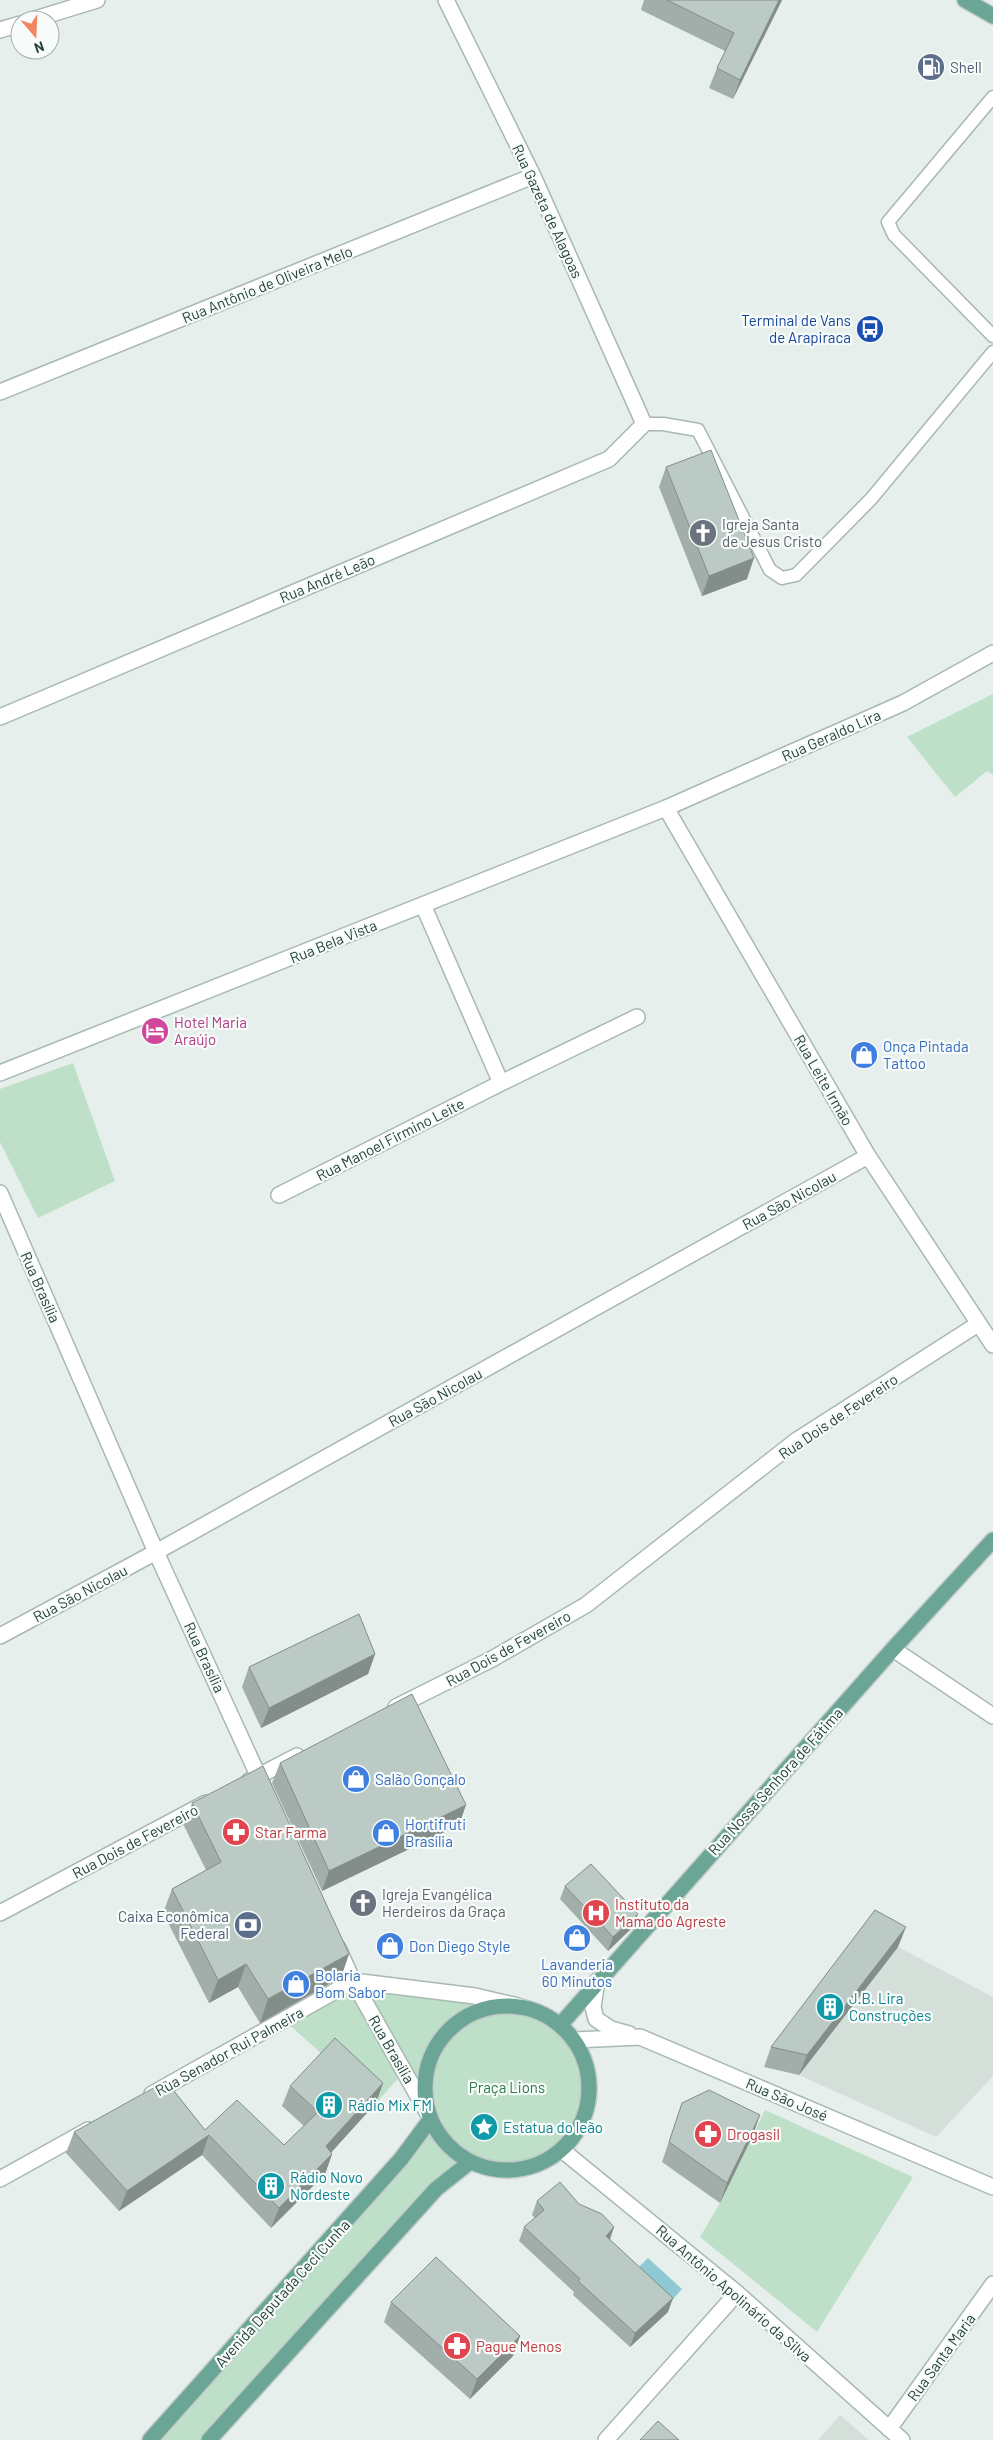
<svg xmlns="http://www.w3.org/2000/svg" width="993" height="2440" viewBox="0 0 993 2440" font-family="Barlow,sans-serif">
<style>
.built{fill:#d4dfda}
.green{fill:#bfe0c8}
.water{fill:#8ec9d4}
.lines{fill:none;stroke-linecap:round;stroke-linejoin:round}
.service-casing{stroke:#a8b8b2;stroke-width:15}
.minor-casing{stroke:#a8b8b2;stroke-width:18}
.tertiary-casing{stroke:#a8b8b2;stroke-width:18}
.primary-casing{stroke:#c2cac8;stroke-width:18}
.service{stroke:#fff;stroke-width:12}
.minor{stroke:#fff;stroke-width:15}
.tertiary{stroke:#fff;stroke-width:15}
.primary{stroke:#6aa596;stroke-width:15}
.wall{fill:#a1aea9}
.shaded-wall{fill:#838d89}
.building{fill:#bbcac4;stroke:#838d89}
.labels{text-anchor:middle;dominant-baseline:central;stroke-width:4.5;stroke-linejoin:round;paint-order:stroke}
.service-label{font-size:15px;fill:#4e5e75;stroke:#f7fbf9;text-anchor:start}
.street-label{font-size:15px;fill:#24423a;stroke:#f7fbf9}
.transit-label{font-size:15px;fill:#164399;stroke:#f7fbf9;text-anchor:end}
.worship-label{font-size:15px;fill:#5b616d;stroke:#f7fbf9;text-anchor:start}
.hotel-label{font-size:15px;fill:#b23c85;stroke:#f7fbf9;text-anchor:start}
.shop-label{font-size:15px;fill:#366cbe;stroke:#f7fbf9;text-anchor:start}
.health-label{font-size:15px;fill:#be3a42;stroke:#f7fbf9;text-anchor:start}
.culture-label{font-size:15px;fill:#0d838f;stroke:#f7fbf9;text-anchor:start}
.park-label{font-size:15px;fill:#2d7a4b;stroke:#f7fbf9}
</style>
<rect width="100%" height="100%" fill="#e6efeb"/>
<path class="built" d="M 898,1947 L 993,1997 L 993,2076 L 936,2137 L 799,2075 Z
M 840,2415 L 869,2440 L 818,2440 Z"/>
<path class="green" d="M 993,694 L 993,775 L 987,771 L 955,797 L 907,737 Z
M 73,1063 L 115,1181 L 38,1218 L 0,1142 L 0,1089 Z
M 353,1981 L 518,2006 L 544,2013 L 561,2024 L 575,2040 L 590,2085 L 587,2109 L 562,2150 L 534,2166 L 501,2170 L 469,2162 L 209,2440 L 145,2440 L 430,2120 L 404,2072 L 376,2103 L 284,2020 Z
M 765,2110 L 913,2177 L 817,2332 L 700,2237 L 720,2203 Z"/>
<path class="water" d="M 648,2258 L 682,2289 L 667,2306 L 632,2274 Z"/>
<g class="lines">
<defs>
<path id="service" d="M 993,97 L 888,222 L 894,235 L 993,336
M 644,424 L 663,424 L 698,430 L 770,570 L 782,578 L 796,575 L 871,499 L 993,352"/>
<path id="minor" d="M 32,20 L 97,0
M 0,30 L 20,24
M 0,392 L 533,176
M 0,717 L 609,459 L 644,424 L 533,176 L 446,0
M 666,808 L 868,1156 L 993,1345
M 423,905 L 501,1083
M 0,1193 L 156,1552 L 262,1784
M 279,1195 L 501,1083 L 637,1017
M 0,1636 L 156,1552 L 868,1156
M 893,1649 L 993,1716
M 396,1707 L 492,1659 L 586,1605 L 797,1440 L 978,1324
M 249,1781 L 297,1756
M 0,1913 L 206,1803
M 338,1948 L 353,1981 L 427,2112
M 353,1981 L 475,1996 L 518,2006
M 597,1981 L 593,2007 L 596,2019 L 611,2029 L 629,2034
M 575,2040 L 640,2037 L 993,2187
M 152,2094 L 353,1981
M 562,2150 L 737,2293 L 902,2440
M 0,2179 L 88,2130
M 889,2429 L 993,2284
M 606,2440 L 737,2293"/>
<path id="tertiary" d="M 0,1073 L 666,808 L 903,703 L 993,653"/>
<path id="primary" d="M 965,0 L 993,16
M425 2088a82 82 0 1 1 164 0a82 82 0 1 1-164 0Z
M 561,2024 L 893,1649 L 993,1540
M 150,2440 L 401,2159 L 430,2120
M 209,2440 L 436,2189 L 470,2162"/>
</defs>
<use href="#service" class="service-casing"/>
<use href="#minor" class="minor-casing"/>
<use href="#tertiary" class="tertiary-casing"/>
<use href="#primary" class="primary-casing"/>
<use href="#service" class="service"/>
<use href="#minor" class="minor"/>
<use href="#tertiary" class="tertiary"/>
<use href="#primary" class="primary"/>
</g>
<path class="wall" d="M 644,0 L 782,0 L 733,99 L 709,88 L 717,68 L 725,51 L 641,10 Z
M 666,467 L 747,579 L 702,596 L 659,487 Z
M 375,1654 L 368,1674 L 261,1728 L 242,1687 L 249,1667 Z
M 280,1763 L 459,1825 L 322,1891 L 272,1783 Z
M 192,1803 L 349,1954 L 341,1977 L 260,2023 L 238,1987 L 209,2003 L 163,1913 L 172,1889 L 206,1870 L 184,1826 Z
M 565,1886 L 633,1927 L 608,1951 L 560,1899 Z
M 898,1947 L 799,2075 L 764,2067 L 771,2047 Z
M 383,2083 L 376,2103 L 331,2152 L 332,2154 L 325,2174 L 271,2228 L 202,2155 L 119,2211 L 66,2153 L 74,2132 L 205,2130 L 284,2145 L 304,2126 L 282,2106 L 290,2086 Z
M 682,2103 L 753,2135 L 720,2203 L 662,2162 Z
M 537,2201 L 579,2204 L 614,2227 L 610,2240 L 668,2312 L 630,2347 L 573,2295 L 574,2292 L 519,2241 L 524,2227 L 535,2218 L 532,2215 Z
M 391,2302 L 520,2336 L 513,2356 L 470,2399 L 384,2322 Z"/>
<path class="shaded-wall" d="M 779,0 L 782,0 L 733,99 L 740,80 Z
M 754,558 L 747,579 L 702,596 L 709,576 Z
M 375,1654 L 368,1674 L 261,1728 L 269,1708 Z
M 466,1805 L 459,1825 L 322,1891 L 329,1871 Z
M 638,1914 L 633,1927 L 608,1951 L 613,1937 Z
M 906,1927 L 898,1947 L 799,2075 L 807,2055 Z
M 349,1954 L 341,1977 L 260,2023 L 268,1999 Z
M 246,1964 L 238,1987 L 209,2003 L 218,1980 Z
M 383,2083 L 376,2103 L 319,2166 L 326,2146 Z
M 760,2115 L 753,2135 L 720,2203 L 727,2183 Z
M 209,2135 L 202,2155 L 119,2211 L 127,2191 Z
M 332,2154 L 325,2174 L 271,2228 L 279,2208 Z
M 614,2227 L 609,2240 L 606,2236 Z
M 673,2298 L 668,2312 L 630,2347 L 635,2333 Z
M 520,2336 L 513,2356 L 470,2399 L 477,2379 Z"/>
<path class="building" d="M 667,0 L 779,0 L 740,80 L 717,68 L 734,33 Z
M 711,450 L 754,558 L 709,576 L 666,467 Z
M 359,1614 L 375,1654 L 269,1708 L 249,1667 Z
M 412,1694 L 466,1805 L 329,1871 L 280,1763 Z
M 263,1766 L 349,1954 L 268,1999 L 246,1964 L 218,1980 L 172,1889 L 221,1862 L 192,1803 Z
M 591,1864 L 638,1914 L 613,1937 L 565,1886 Z
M 875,1910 L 906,1927 L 807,2055 L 771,2047 Z
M 335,2038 L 383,2083 L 326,2146 L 332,2154 L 279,2208 L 209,2135 L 127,2191 L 74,2132 L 166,2081 L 205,2130 L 237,2100 L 284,2145 L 318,2112 L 290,2086 Z
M 709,2090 L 760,2115 L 727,2183 L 669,2142 L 682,2103 Z
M 560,2182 L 579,2204 L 602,2214 L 614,2227 L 606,2236 L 673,2298 L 635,2333 L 578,2281 L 580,2279 L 524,2227 L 544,2210 L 537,2201 Z
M 436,2257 L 520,2336 L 477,2379 L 391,2302 Z
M 658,2421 L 679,2440 L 640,2440 Z"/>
<defs>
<symbol id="fuel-disc" viewBox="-11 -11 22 22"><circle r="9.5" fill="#5c6f8a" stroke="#f7fbf9"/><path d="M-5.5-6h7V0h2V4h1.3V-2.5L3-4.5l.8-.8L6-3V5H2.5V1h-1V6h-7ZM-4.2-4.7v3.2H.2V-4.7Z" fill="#fff"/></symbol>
<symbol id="bus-disc" viewBox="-11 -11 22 22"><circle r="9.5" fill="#1a4fb4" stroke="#f7fbf9"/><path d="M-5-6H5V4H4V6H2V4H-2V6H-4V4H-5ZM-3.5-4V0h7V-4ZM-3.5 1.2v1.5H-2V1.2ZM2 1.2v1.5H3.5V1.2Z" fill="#fff"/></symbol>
<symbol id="church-disc" viewBox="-11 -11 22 22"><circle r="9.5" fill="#6b7280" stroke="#f7fbf9"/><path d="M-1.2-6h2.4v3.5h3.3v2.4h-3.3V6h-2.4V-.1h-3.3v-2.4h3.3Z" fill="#fff"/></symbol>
<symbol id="hotel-disc" viewBox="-11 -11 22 22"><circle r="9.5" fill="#d1479c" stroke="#f7fbf9"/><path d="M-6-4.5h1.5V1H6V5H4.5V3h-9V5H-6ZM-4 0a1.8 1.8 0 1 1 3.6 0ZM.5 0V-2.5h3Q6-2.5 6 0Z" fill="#fff"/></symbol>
<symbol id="shop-disc" viewBox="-11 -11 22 22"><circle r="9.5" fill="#3f7fe0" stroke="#f7fbf9"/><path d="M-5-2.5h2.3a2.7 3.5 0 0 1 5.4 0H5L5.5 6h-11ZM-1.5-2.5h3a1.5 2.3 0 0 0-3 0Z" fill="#fff"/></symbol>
<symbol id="pharmacy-disc" viewBox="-11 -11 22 22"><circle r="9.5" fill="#e0444e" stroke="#f7fbf9"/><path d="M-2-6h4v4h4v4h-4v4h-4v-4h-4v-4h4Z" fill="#fff"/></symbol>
<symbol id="hospital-disc" viewBox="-11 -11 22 22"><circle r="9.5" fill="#e0444e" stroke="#f7fbf9"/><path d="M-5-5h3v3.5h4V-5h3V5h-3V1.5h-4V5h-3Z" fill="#fff"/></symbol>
<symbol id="bank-disc" viewBox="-11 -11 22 22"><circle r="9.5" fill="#5c6f8a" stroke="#f7fbf9"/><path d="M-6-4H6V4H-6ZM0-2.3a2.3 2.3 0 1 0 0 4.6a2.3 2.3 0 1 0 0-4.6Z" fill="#fff"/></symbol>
<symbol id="building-disc" viewBox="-11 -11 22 22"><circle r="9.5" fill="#0f9aa8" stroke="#f7fbf9"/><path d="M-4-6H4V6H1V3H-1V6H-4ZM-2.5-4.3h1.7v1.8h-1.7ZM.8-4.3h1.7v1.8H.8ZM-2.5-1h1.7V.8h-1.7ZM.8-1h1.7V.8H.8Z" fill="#fff"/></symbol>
<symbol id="sight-disc" viewBox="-11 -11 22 22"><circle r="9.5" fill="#0f9aa8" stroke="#f7fbf9"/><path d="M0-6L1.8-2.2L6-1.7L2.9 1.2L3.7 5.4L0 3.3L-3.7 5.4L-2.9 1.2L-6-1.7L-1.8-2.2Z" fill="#fff"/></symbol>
</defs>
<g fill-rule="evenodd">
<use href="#fuel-disc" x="915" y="51" width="32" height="32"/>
<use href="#bus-disc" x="854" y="313" width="32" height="32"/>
<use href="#church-disc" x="687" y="517" width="32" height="32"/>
<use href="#hotel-disc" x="139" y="1015" width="32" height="32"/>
<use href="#shop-disc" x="848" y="1039" width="32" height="32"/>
<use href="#shop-disc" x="340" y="1763" width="32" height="32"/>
<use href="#pharmacy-disc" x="220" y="1816" width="32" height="32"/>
<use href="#shop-disc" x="370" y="1817" width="32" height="32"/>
<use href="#church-disc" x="347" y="1887" width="32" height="32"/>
<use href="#hospital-disc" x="580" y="1897" width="32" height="32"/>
<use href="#bank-disc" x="232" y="1909" width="32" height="32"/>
<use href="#shop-disc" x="561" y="1922" width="32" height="32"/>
<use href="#shop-disc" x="374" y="1930" width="32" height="32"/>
<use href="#shop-disc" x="280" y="1968" width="32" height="32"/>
<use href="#building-disc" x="814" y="1991" width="32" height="32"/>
<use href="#building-disc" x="313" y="2089" width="32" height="32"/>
<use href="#sight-disc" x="468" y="2111" width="32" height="32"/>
<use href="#pharmacy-disc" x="692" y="2118" width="32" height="32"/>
<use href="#building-disc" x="255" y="2170" width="32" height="32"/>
<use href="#pharmacy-disc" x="441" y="2330" width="32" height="32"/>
</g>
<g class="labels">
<g class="service-label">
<text x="950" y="67">Shell</text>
<text x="229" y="1916" text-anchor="end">Caixa Econômica<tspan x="229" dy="17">Federal</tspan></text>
</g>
<g class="street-label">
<text transform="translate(548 211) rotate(65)">Rua Gazeta de Alagoas</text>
<text transform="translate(267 284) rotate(-22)">Rua Antônio de Oliveira Melo</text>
<text transform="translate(327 578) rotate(-23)">Rua André Leão</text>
<text transform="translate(831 735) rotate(-24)">Rua Geraldo Lira</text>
<text transform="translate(333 941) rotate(-22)">Rua Bela Vista</text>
<text transform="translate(824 1080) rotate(60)">Rua Leite Irmão</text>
<text transform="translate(390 1139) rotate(-27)">Rua Manoel Firmino Leite</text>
<text transform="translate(789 1200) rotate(-29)">Rua São Nicolau</text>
<text transform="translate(41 1287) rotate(66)">Rua Brasília</text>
<text transform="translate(435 1397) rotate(-29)">Rua São Nicolau</text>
<text transform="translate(838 1416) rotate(-34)">Rua Dois de Fevereiro</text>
<text transform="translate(80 1593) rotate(-28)">Rua São Nicolau</text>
<text transform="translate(508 1648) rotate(-29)">Rua Dois de Fevereiro</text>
<text transform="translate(205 1657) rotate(65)">Rua Brasília</text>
<text transform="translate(775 1781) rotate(-48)">Rua Nossa Senhora de Fátima</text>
<text transform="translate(135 1841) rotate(-28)">Rua Dois de Fevereiro</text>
<text transform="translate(392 2049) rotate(60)">Rua Brasília</text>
<text transform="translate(229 2051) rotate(-29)">Rua Senador Rui Palmeira</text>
<text transform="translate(787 2099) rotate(23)">Rua São José</text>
<text transform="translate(282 2293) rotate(-48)">Avenida Deputada Ceci Cunha</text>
<text transform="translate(734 2293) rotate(41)">Rua Antônio Apolinário da Silva</text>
<text transform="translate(941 2357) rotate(-54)">Rua Santa Maria</text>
</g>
<g class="transit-label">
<text x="851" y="320">Terminal de Vans<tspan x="851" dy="17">de Arapiraca</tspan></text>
</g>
<g class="worship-label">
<text x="722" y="524">Igreja Santa<tspan x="722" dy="17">de Jesus Cristo</tspan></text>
<text x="382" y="1894">Igreja Evangélica<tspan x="382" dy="17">Herdeiros da Graça</tspan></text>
</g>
<g class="hotel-label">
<text x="174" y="1022">Hotel Maria<tspan x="174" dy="17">Araújo</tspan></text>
</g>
<g class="shop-label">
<text x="883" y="1046">Onça Pintada<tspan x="883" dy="17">Tattoo</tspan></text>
<text x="375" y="1779">Salão Gonçalo</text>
<text x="405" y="1824">Hortifruti<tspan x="405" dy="17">Brasília</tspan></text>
<text x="409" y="1946">Don Diego Style</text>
<text x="577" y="1964" text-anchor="middle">Lavanderia<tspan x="577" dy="17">60 Minutos</tspan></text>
<text x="315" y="1975">Bolaria<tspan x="315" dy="17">Bom Sabor</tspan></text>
</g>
<g class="health-label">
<text x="255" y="1832">Star Farma</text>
<text x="615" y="1904">Instituto da<tspan x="615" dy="17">Mama do Agreste</tspan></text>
<text x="727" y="2134">Drogasil</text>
<text x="476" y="2346">Pague Menos</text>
</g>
<g class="culture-label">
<text x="849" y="1998">J.B. Lira<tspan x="849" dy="17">Construções</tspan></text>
<text x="348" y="2105">Rádio Mix FM</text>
<text x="503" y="2127">Estatua do leão</text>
<text x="290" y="2177">Rádio Novo<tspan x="290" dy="17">Nordeste</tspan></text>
</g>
<g class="park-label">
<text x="507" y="2087">Praça Lions</text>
</g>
</g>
<g transform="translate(35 35) rotate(161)"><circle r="24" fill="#f7fbf9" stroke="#a3b1ad"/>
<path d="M0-4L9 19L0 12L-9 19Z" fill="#f4845f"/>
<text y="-8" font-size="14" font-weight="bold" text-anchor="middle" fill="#24423a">N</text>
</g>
</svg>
